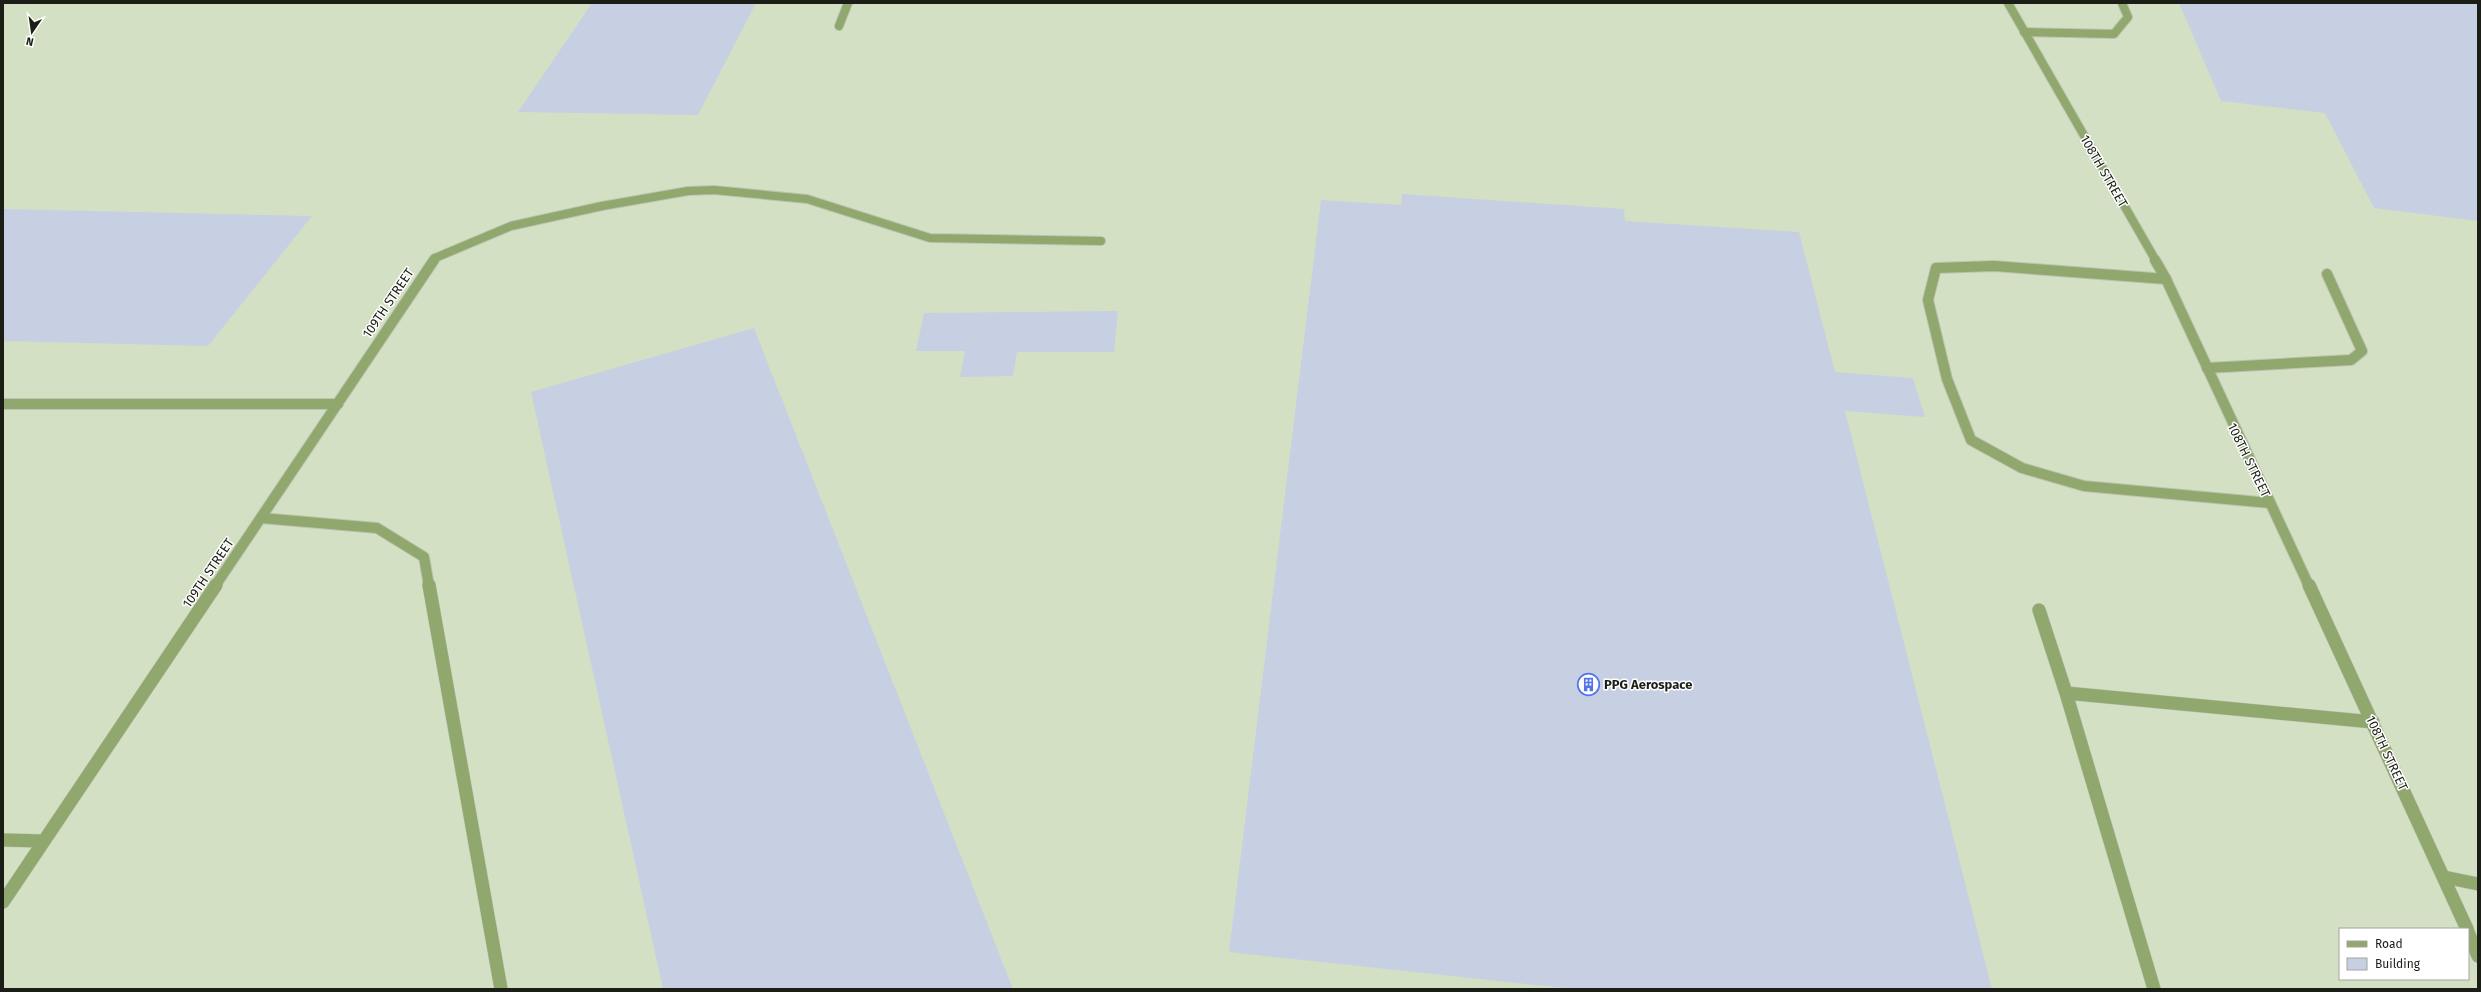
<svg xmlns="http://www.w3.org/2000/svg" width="2481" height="992" viewBox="0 0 2481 992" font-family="'Fira Sans',sans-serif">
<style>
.built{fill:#d4e0c4;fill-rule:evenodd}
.building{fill:#c7cfe2}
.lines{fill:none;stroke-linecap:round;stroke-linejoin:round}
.service-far2-casing{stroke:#bcc4b2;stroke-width:10}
.service-far1-casing{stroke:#bcc4b2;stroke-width:12}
.service-casing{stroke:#bcc4b2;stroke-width:14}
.minor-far2-casing{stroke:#bcc4b2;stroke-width:10}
.minor-far1-casing{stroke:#bcc4b2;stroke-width:12}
.minor-casing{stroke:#bcc4b2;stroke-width:14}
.service-far2{stroke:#90a76d;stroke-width:8}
.service-far1{stroke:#90a76d;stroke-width:10}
.service{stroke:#90a76d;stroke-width:13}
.minor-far2{stroke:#90a76d;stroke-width:8}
.minor-far1{stroke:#90a76d;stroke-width:10}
.minor{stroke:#90a76d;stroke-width:13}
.labels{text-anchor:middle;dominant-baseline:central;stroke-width:3;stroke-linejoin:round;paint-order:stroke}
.street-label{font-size:13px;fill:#1b1e16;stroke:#fff}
.poi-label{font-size:13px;font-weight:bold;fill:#1b1e16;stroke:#fff;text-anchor:start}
</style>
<rect width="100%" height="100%" fill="#dfe8d4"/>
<path class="built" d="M 3,3 L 2478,3 L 2478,989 L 3,989 ZM 2340,929 L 2468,929 L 2468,979 L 2340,979 Z"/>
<path class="building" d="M 592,3 L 756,3 L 698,115 L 518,112 Z
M 2179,3 L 2478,3 L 2478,221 L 2374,208 L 2325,113 L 2221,101 Z
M 1402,194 L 1624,209 L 1625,221 L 1799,232 L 1835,372 L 1913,378 L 1925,417 L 1845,411 L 1992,989 L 1573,989 L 1229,952 L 1321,200 L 1401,205 Z
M 3,209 L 312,216 L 208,346 L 3,341 Z
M 1118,311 L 1114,352 L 1017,352 L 1013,376 L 960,377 L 965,351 L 916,351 L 924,313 Z
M 754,328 L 1013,989 L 663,989 L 531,392 Z"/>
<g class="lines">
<defs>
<path id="service-far2" d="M 839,26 L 848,3
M 2024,32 L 2114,34 L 2128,17 L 2122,3
M 435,258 L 511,226 L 602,206 L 688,191 L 714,190 L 807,199 L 930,238 L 1101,241"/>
<path id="service-far1" d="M 2166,279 L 1994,266 L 1936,268 L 1928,300 L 1947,379 L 1971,440 L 2022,468 L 2084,486 L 2270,503
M 2207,368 L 2351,360 L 2362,351 L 2327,274
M 3,404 L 338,404
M 261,518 L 377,528 L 424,557 L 429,586"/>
<path id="service" d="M 429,585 L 501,989
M 2039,610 L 2066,693 L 2154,989
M 2066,693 L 2373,722
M 3,840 L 43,841
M 2444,877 L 2478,884"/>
<path id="minor-far2" d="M 2008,3 L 2156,261
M 433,261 L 435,258"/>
<path id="minor-far1" d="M 2155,260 L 2166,279 L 2309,586
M 215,586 L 434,260"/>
<path id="minor" d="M 2309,585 L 2467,929
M 3,902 L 216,585
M 2468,932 L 2478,956"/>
</defs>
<use href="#service-far2" class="service-far2-casing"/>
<use href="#service-far1" class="service-far1-casing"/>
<use href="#service" class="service-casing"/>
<use href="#minor-far2" class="minor-far2-casing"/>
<use href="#minor-far1" class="minor-far1-casing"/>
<use href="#minor" class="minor-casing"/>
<use href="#service-far2" class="service-far2"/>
<use href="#service-far1" class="service-far1"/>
<use href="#service" class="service"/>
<use href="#minor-far2" class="minor-far2"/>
<use href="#minor-far1" class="minor-far1"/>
<use href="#minor" class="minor"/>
</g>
<defs>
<symbol id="building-ring" viewBox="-11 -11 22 22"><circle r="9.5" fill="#fff" stroke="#5475ea" stroke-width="1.5"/><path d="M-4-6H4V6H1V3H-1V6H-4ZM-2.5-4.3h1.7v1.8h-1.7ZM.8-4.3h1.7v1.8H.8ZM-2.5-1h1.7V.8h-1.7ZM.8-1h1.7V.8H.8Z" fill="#5475ea"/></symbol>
</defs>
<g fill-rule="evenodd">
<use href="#building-ring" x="1576" y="672" width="25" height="25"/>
</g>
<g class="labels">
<g class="street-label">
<text transform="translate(2104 171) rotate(60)">108TH STREET</text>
<text transform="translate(388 303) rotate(-56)">109TH STREET</text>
<text transform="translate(2249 460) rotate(64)">108TH STREET</text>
<text transform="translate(208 573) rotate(-56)">109TH STREET</text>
<text transform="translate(2387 753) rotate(65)">108TH STREET</text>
</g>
<g class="poi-label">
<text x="1604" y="684">PPG Aerospace</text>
</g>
</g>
<rect width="2481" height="992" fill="none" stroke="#1b1e16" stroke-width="8"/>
<rect x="2339" y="928" width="130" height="52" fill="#ffffff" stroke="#a4a5a2"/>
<rect x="2347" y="941" width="20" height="6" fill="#90a76d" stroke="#a4a5a2"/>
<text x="2375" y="948" font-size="12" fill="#1b1e16">Road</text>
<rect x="2347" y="958" width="20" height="12" fill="#c7cfe2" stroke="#a4a5a2"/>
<text x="2375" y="968" font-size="12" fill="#1b1e16">Building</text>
<g transform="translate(32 32) rotate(193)" stroke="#ffffff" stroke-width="3" paint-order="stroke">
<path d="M0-3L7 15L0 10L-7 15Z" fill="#1b1e16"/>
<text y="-6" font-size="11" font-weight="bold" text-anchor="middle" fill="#1b1e16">N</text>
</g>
</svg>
